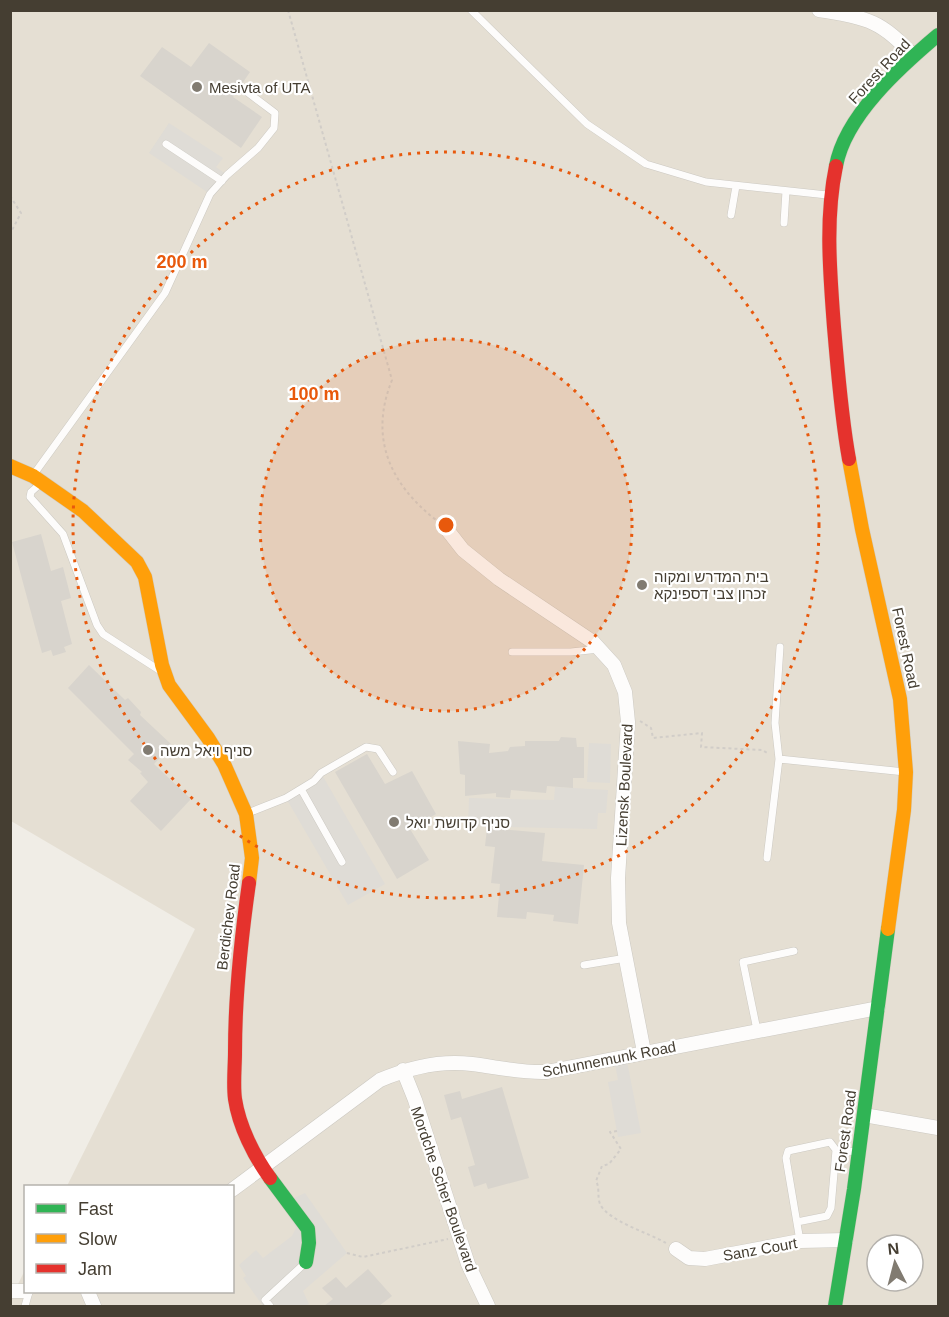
<svg xmlns="http://www.w3.org/2000/svg" width="949" height="1317" viewBox="0 0 949 1317" font-family="Helvetica,Heebo,sans-serif">
<style>
.residential{fill:#e5dfd3;fill-rule:evenodd}
.parking{fill:#dfdcd6}
.building{fill:#d8d4cd}
.lines{fill:none;stroke-linecap:round;stroke-linejoin:round}
.lane-casing{stroke:#ccc9c2;stroke-width:8}
.street-casing{stroke:#ccc9c2;stroke-width:15}
.fast-casing{stroke:#d1cbbd;stroke-width:15}
.slow-casing{stroke:#d1cbbd;stroke-width:15}
.jam-casing{stroke:#d1cbbd;stroke-width:15}
.path{stroke:#d1cdc8;stroke-width:2;stroke-dasharray:3 3;stroke-linecap:butt}
.lane{stroke:#fdfcfb;stroke-width:7}
.street{stroke:#fdfcfb;stroke-width:14}
.fast{stroke:#30b455;stroke-width:14}
.slow{stroke:#ff9f0a;stroke-width:14}
.jam{stroke:#e5322d;stroke-width:14}
.ring{fill:none;stroke:#e8590c;stroke-width:3;stroke-dasharray:3 6}
.poi-dot{fill:#817b71;stroke:#fff;stroke-width:2}
.labels{text-anchor:middle;dominant-baseline:central;stroke-width:4.5;stroke-linejoin:round;paint-order:stroke}
.street-label{font-size:15px;fill:#453e32;stroke:#fff}
.poi-label{font-size:15px;fill:#453e32;stroke:#fff;text-anchor:start}
.centre{fill:#e8590c;stroke:#fff;stroke-width:3}
.ring-label{font-size:18px;text-anchor:middle;font-weight:bold;fill:#e8590c;stroke:#fff;stroke-width:4.5;stroke-linejoin:round;paint-order:stroke}
</style>
<rect width="100%" height="100%" fill="#f0ede6"/>
<path class="residential" d="M 11,11 L 938,11 L 938,1306 L 11,1306 L 10,1300 L 25,1270 L 26,1292 L 232,1292 L 232,1186 L 67,1186 L 195,929 L 11,821 ZM 877,1245 L 913,1245 L 913,1281 L 877,1281 Z"/>
<path class="parking" d="M 169,123 L 223,158 L 216,167 L 227,175 L 210,194 L 149,153 Z
M 589,743 L 611,744 L 610,783 L 587,782 Z
M 321,773 L 385,884 L 348,905 L 286,798 Z
M 555,787 L 608,790 L 606,813 L 598,813 L 597,829 L 468,826 L 469,798 L 554,800 Z
M 626,1056 L 641,1133 L 618,1137 L 608,1082 L 618,1080 L 614,1058 Z
M 305,1193 L 347,1253 L 303,1291 L 309,1304 L 305,1306 L 263,1306 L 243,1278 L 246,1276 L 239,1265 L 256,1250 L 263,1258 L 292,1236 L 296,1228 L 281,1204 Z"/>
<path class="building" d="M 209,43 L 250,72 L 233,97 L 262,117 L 241,148 L 140,76 L 162,47 L 191,67 Z
M 41,534 L 51,571 L 63,567 L 71,598 L 61,601 L 72,644 L 64,647 L 66,652 L 53,656 L 51,650 L 42,653 L 12,542 Z
M 89,665 L 125,700 L 128,698 L 141,712 L 140,715 L 172,745 L 154,764 L 191,799 L 161,831 L 130,801 L 148,782 L 140,773 L 142,772 L 128,760 L 134,754 L 68,688 Z
M 561,737 L 576,738 L 577,747 L 584,747 L 584,778 L 573,778 L 573,788 L 547,786 L 546,793 L 511,790 L 510,798 L 496,797 L 496,793 L 465,796 L 465,775 L 460,774 L 458,741 L 490,744 L 489,753 L 508,751 L 510,747 L 525,746 L 525,741 L 559,741 Z
M 367,754 L 385,784 L 412,771 L 436,814 L 410,829 L 429,860 L 397,879 L 335,772 Z
M 487,828 L 545,833 L 542,861 L 584,865 L 578,924 L 553,921 L 554,915 L 527,912 L 526,919 L 497,917 L 500,884 L 491,883 L 495,847 L 485,846 Z
M 502,1087 L 529,1178 L 488,1189 L 486,1183 L 474,1187 L 468,1167 L 475,1165 L 461,1117 L 451,1120 L 444,1095 L 460,1091 L 462,1099 Z
M 368,1269 L 392,1296 L 379,1306 L 324,1306 L 333,1299 L 322,1288 L 336,1277 L 346,1288 Z"/>
<g class="lines">
<defs>
<path id="lane" d="M 471,10 L 587,124 L 646,164 L 706,182 L 827,195
M 166,144 L 222,181
M 731,215 L 736,186
M 784,223 L 786,191
M 34,474 L 165,293 L 210,194 L 227,175 L 258,148 L 274,128 L 275,113 L 247,92
M 40,484 L 31,492 L 30,497 L 63,534 L 97,625 L 103,634 L 159,670
M 512,652 L 571,652 L 599,649
M 779,759 L 905,772
M 301,789 L 342,862
M 248,813 L 286,798 L 314,781 L 321,773 L 366,747 L 378,749 L 393,772
M 767,858 L 779,759 L 775,723 L 780,647
M 584,965 L 626,958
M 757,1030 L 743,962 L 794,951
M 836,1150 L 858,1152
M 797,1222 L 827,1216 L 831,1208 L 836,1150 L 830,1142 L 788,1151 L 786,1158 L 800,1241
M 25,1306 L 29,1292
M 270,1306 L 265,1300 L 304,1264"/>
<path id="street" d="M 819,10 C 865,18 881,19 913,56
M 445,527 L 463,550 L 499,579 L 593,642 L 614,665 L 625,692 L 628,722 L 618,878 L 619,923 L 644,1052
M 403,1070 L 415,1100 L 468,1264 L 488,1306
M 864,1115 L 938,1128
M 232,1190 L 380,1080 C 408,1068 441,1060 472,1064 C 497,1067 521,1073 546,1072 L 878,1008
M 676,1249 L 689,1258 L 705,1259 L 800,1241 L 846,1240
M 10,1291 L 26,1291
M 88,1292 L 94,1306"/>
<path id="fast" d="M 836,166 C 845,116 900,67 938,35
M 270,1178 L 308,1229 L 309,1243 L 306,1262
M 835,1306 L 854,1189 L 888,929"/>
<path id="slow" d="M 849,459 L 862,529 L 900,699 L 906,772 L 904,810 L 888,929
M 10,466 L 33,476 L 83,511 L 137,562 L 145,577 L 162,665 L 169,685 L 208,738 L 224,764 L 246,814 L 252,858 L 249,883"/>
<path id="jam" d="M 836,166 C 825,219 830,273 834,327 C 838,372 841,415 849,459
M 249,883 C 241,939 235,995 235,1052 C 235,1067 233,1084 235,1099 C 239,1126 254,1156 270,1178"/>
</defs>
<use href="#lane" class="lane-casing"/>
<use href="#street" class="street-casing"/>
<use href="#fast" class="fast-casing"/>
<use href="#slow" class="slow-casing"/>
<use href="#jam" class="jam-casing"/>
<path class="path" d="M 288,10 L 392,380 C 369,437 389,483 436,520
M 10,196 L 21,213 L 10,234
M 640,721 L 651,728 L 653,738 L 702,733 L 701,747 L 762,750 L 769,754
M 617,1131 L 610,1132 L 621,1149 L 609,1164 L 602,1166 L 596,1181 C 600,1188 597,1196 600,1204 C 608,1221 649,1233 666,1243
M 347,1253 L 363,1257 L 448,1239"/>
<use href="#lane" class="lane"/>
<use href="#street" class="street"/>
<use href="#fast" class="fast"/>
<use href="#slow" class="slow"/>
<use href="#jam" class="jam"/>
</g>
<circle cx="446" cy="525" r="186" fill="#e8590c" fill-opacity=".12"/>
<g class="ring">
<circle cx="446" cy="525" r="186"/>
<circle cx="446" cy="525" r="373"/>
</g>
<g class="poi-dot">
<circle cx="197" cy="87" r="6"/>
<circle cx="642" cy="585" r="6"/>
<circle cx="148" cy="750" r="6"/>
<circle cx="394" cy="822" r="6"/>
</g>
<g class="labels">
<g class="street-label">
<text transform="translate(879 71) rotate(-47)">Forest Road</text>
<text transform="translate(906 648) rotate(78)">Forest Road</text>
<text transform="translate(624 785) rotate(-87)">Lizensk Boulevard</text>
<text transform="translate(228 917) rotate(-83)">Berdichev Road</text>
<text transform="translate(609 1059) rotate(-11)">Schunnemunk Road</text>
<text transform="translate(845 1131) rotate(-82)">Forest Road</text>
<text transform="translate(444 1189) rotate(71)">Mordche Scher Boulevard</text>
<text transform="translate(760 1249) rotate(-10)">Sanz Court</text>
</g>
<g class="poi-label">
<text x="209" y="87">Mesivta of UTA</text>
<text x="654" y="576">בית המדרש ומקוה<tspan x="654" dy="17">זכרון צבי דספינקא</tspan></text>
<text x="160" y="750">סניף ויאל משה</text>
<text x="406" y="822">סניף קדושת יואל</text>
</g>
</g>
<circle cx="446" cy="525" r="9" class="centre"/>
<g class="ring-label">
<text x="182" y="268">200 m</text>
<text x="314" y="400">100 m</text>
</g>
<rect width="949" height="1317" fill="none" stroke="#453e32" stroke-width="24"/>
<rect x="24" y="1185" width="210" height="108" fill="#ffffff" stroke="#b5b2ad" stroke-width="1.5"/>
<rect x="36" y="1204" width="30" height="9" fill="#30b455" stroke="#b5b2ad" stroke-width="1.5"/>
<text x="78" y="1215" font-size="18" fill="#453e32">Fast</text>
<rect x="36" y="1234" width="30" height="9" fill="#ff9f0a" stroke="#b5b2ad" stroke-width="1.5"/>
<text x="78" y="1245" font-size="18" fill="#453e32">Slow</text>
<rect x="36" y="1264" width="30" height="9" fill="#e5322d" stroke="#b5b2ad" stroke-width="1.5"/>
<text x="78" y="1275" font-size="18" fill="#453e32">Jam</text>
<g transform="translate(895 1263) rotate(354)"><circle r="28" fill="#ffffff" stroke="#b5b2ad" stroke-width="1.5"/>
<path d="M0-4.5L10 22L0 15L-10 22Z" fill="#817b71"/>
<text y="-9" font-size="16" font-weight="bold" text-anchor="middle" fill="#453e32">N</text>
</g>
</svg>
